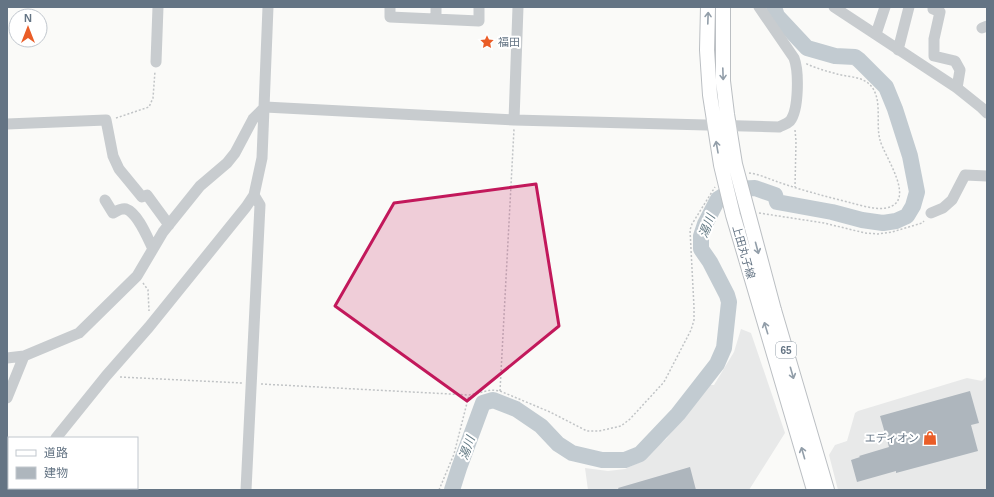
<svg xmlns="http://www.w3.org/2000/svg" width="994" height="497" viewBox="0 0 994 497" font-family="Helvetica,'Noto Sans JP',sans-serif">
<style>
.built{fill:#e8e9e9}
.lines{fill:none;stroke-linecap:round;stroke-linejoin:round}
.river{stroke:#c2cbd1;stroke-width:16}
.building{fill:#aeb6bd}
.major-casing{stroke:#bbbfc3;stroke-width:16}
.path{stroke:#c1c4c6;stroke-width:1.5;stroke-dasharray:2 2;stroke-linecap:butt}
.minor{stroke:#c8cccf;stroke-width:11}
.major{stroke:#fff;stroke-width:14}
.oneway{stroke:#929ea9}
.marked{fill:#c2185b;fill-opacity:0.2;stroke:#c2185b;stroke-width:3;stroke-linejoin:round}
.labels{text-anchor:middle;dominant-baseline:central;stroke-width:4;stroke-linejoin:round;paint-order:stroke}
.shield{fill:#fff;stroke:#929ea9;stroke-width:1}
.shield-label{font-size:10px;font-weight:bold;fill:#647484}
.poi-label{font-size:11px;fill:#647484;stroke:#fff;text-anchor:start}
.street-label{font-size:11px;fill:#647484;stroke:#fff}
.water-label{font-size:12px;font-style:italic;fill:#637a84;stroke:#fff}
</style>
<rect width="100%" height="100%" fill="#fafaf8"/>
<path class="built" d="M 741,329 L 751,333 L 785,433 L 749,490 L 588,490 L 585,468 L 608,471 L 625,469 L 638,463 L 666,439 L 710,385 L 714,385 L 734,352 Z
M 987,376 L 987,490 L 838,490 L 829,455 L 835,445 L 847,441 L 855,413 L 858,411 L 967,378 L 982,381 Z"/>
<g class="lines">
<path class="river" d="M 452,490 L 459,468 L 483,403 L 493,400 L 516,409 L 541,426 L 558,444 L 572,453 L 602,460 L 625,460 L 640,454 L 678,414 L 717,364 L 724,348 L 729,302 L 727,295 L 710,262 L 701,249 L 701,236 L 705,224 L 718,199 L 734,189 L 755,188 L 775,195 L 777,202 L 832,212 L 862,220 L 883,223 L 896,221 L 907,216 L 913,206 L 917,192 L 910,156 L 895,109 L 886,87 L 859,60 L 855,57 L 835,56 L 807,48 L 777,16 L 774,7"/>
</g>
<path class="building" d="M 970,391 L 979,423 L 971,425 L 978,451 L 896,473 L 896,471 L 857,482 L 851,460 L 860,457 L 859,456 L 889,447 L 880,416 Z
M 690,467 L 696,490 L 619,490 L 618,488 Z"/>
<g class="lines">
<defs>
<path id="major" d="M 708,7 L 707,50 L 710,95 L 721,165 L 733,215 L 814,490
M 723,7 L 723,81 L 727,114 L 735,164 L 774,310 L 827,490"/>
</defs>
<use href="#major" class="major-casing"/>
<path class="path" d="M 116,118 L 149,107 L 153,98 L 155,71
M 795,130 L 796,141 L 795,187
M 749,173 C 759,174 769,179 778,182 C 801,190 824,196 848,202 C 860,205 874,210 886,208 C 918,202 884,156 880,140 C 875,122 884,96 868,83 C 859,76 847,77 837,74 C 826,71 815,68 805,63
M 759,213 L 824,223 L 865,233 L 878,234 L 892,232 L 922,223 L 924,221
M 143,283 L 148,290 L 149,311
M 120,377 L 242,383
M 261,384 L 469,395 L 491,390 L 500,391 L 550,412 L 587,431 L 599,431 L 621,426 L 630,419 L 664,382 L 691,330 L 694,320 L 694,307 L 690,230 L 692,224 L 715,187
M 500,391 L 514,129
M 439,490 L 454,454 L 469,395"/>
<path class="minor" d="M 390,7 L 390,17 L 479,21 L 479,7
M 834,7 L 957,88 L 982,108 L 987,113
M 933,7 L 933,9 L 940,12 L 934,39 L 934,56 L 955,61 L 960,70 L 957,88
M 436,19 L 436,7
M 982,28 L 987,26
M 876,34 L 885,7
M 898,50 L 909,7
M 156,62 L 158,7
M 514,120 L 518,7
M 7,124 L 106,120 L 113,156 L 119,169 L 142,197 L 147,195 L 169,225
M 105,200 L 113,213 C 117,211 121,208 126,209 C 138,213 148,239 153,249
M 931,213 L 943,208 L 952,200 L 965,175 L 987,176
M 7,358 L 24,356 L 79,333 L 137,276 L 163,232 L 200,186 L 227,163 L 235,153 L 253,119 L 265,107 L 514,120 L 779,127 C 783,125 787,124 790,121 C 799,110 799,71 794,58 L 759,7
M 7,398 L 24,356
M 56,438 L 106,376 L 149,327 L 246,207 L 254,195 L 262,158 L 268,7
M 13,490 L 15,488
M 246,490 L 260,205 L 254,195"/>
<use href="#major" class="major"/>
</g>
<defs><path id="oneway-shaft" d="M-6 0H5M1.5-3L5.5 0L1.5 3" fill="none" stroke-width="1.6" stroke-linecap="round" stroke-linejoin="round"/></defs>
<g class="oneway">
<use href="#oneway-shaft" transform="translate(708 18) rotate(-88)"/>
<use href="#oneway-shaft" transform="translate(723 74) rotate(88)"/>
<use href="#oneway-shaft" transform="translate(717 147) rotate(-100)"/>
<use href="#oneway-shaft" transform="translate(757 248) rotate(75)"/>
<use href="#oneway-shaft" transform="translate(766 328) rotate(-107)"/>
<use href="#oneway-shaft" transform="translate(792 373) rotate(74)"/>
<use href="#oneway-shaft" transform="translate(803 453) rotate(-106)"/>
</g>
<path class="marked" d="M 536,184 L 559,326 L 467,401 L 335,306 L 394,203 Z"/>
<defs>
<symbol id="sight-bare" viewBox="-9 -9 18 18"><path d="M0-6L1.8-2.2L6-1.7L2.9 1.2L3.7 5.4L0 3.3L-3.7 5.4L-2.9 1.2L-6-1.7L-1.8-2.2Z" fill="#ea5d27" stroke="#fff" stroke-width="2.5" paint-order="stroke"/></symbol>
<symbol id="shop-bare" viewBox="-9 -9 18 18"><path d="M-5-2.5h2.3a2.7 3.5 0 0 1 5.4 0H5L5.5 6h-11ZM-1.5-2.5h3a1.5 2.3 0 0 0-3 0Z" fill="#ea5d27" stroke="#fff" stroke-width="2.5" paint-order="stroke"/></symbol>
</defs>
<g fill-rule="evenodd">
<use href="#sight-bare" x="477" y="32" width="20" height="20"/>
<use href="#shop-bare" x="920" y="428" width="20" height="20"/>
</g>
<g class="labels">
<rect class="shield" x="776" y="342" width="20" height="16" rx="3"/>
<g class="shield-label">
<text x="786" y="350">65</text>
</g>
<g class="poi-label">
<text x="498" y="42">福田</text>
<text x="919" y="438" text-anchor="end">エディオン</text>
</g>
<g class="street-label">
<text transform="translate(744 252) rotate(74)">上田丸子線</text>
</g>
<g class="water-label">
<text transform="translate(707 226) rotate(-69)">湯川</text>
<text transform="translate(467 448) rotate(-70)">湯川</text>
</g>
</g>
<rect width="994" height="497" fill="none" stroke="#647484" stroke-width="16"/>
<rect x="8" y="437" width="130" height="52" fill="#ffffff" stroke="#c1c7ce"/>
<rect x="16" y="450" width="20" height="6" fill="#ffffff" stroke="#c1c7ce"/>
<text x="44" y="457" font-size="12" fill="#647484">道路</text>
<rect x="16" y="467" width="20" height="12" fill="#aeb6bd" stroke="#c1c7ce"/>
<text x="44" y="477" font-size="12" fill="#647484">建物</text>
<g transform="translate(28 28)"><circle r="19" fill="#ffffff" stroke="#c1c7ce"/>
<path d="M0-3L7 15L0 10L-7 15Z" fill="#ea5d27"/>
<text y="-6" font-size="11" font-weight="bold" text-anchor="middle" fill="#647484">N</text>
</g>
</svg>
